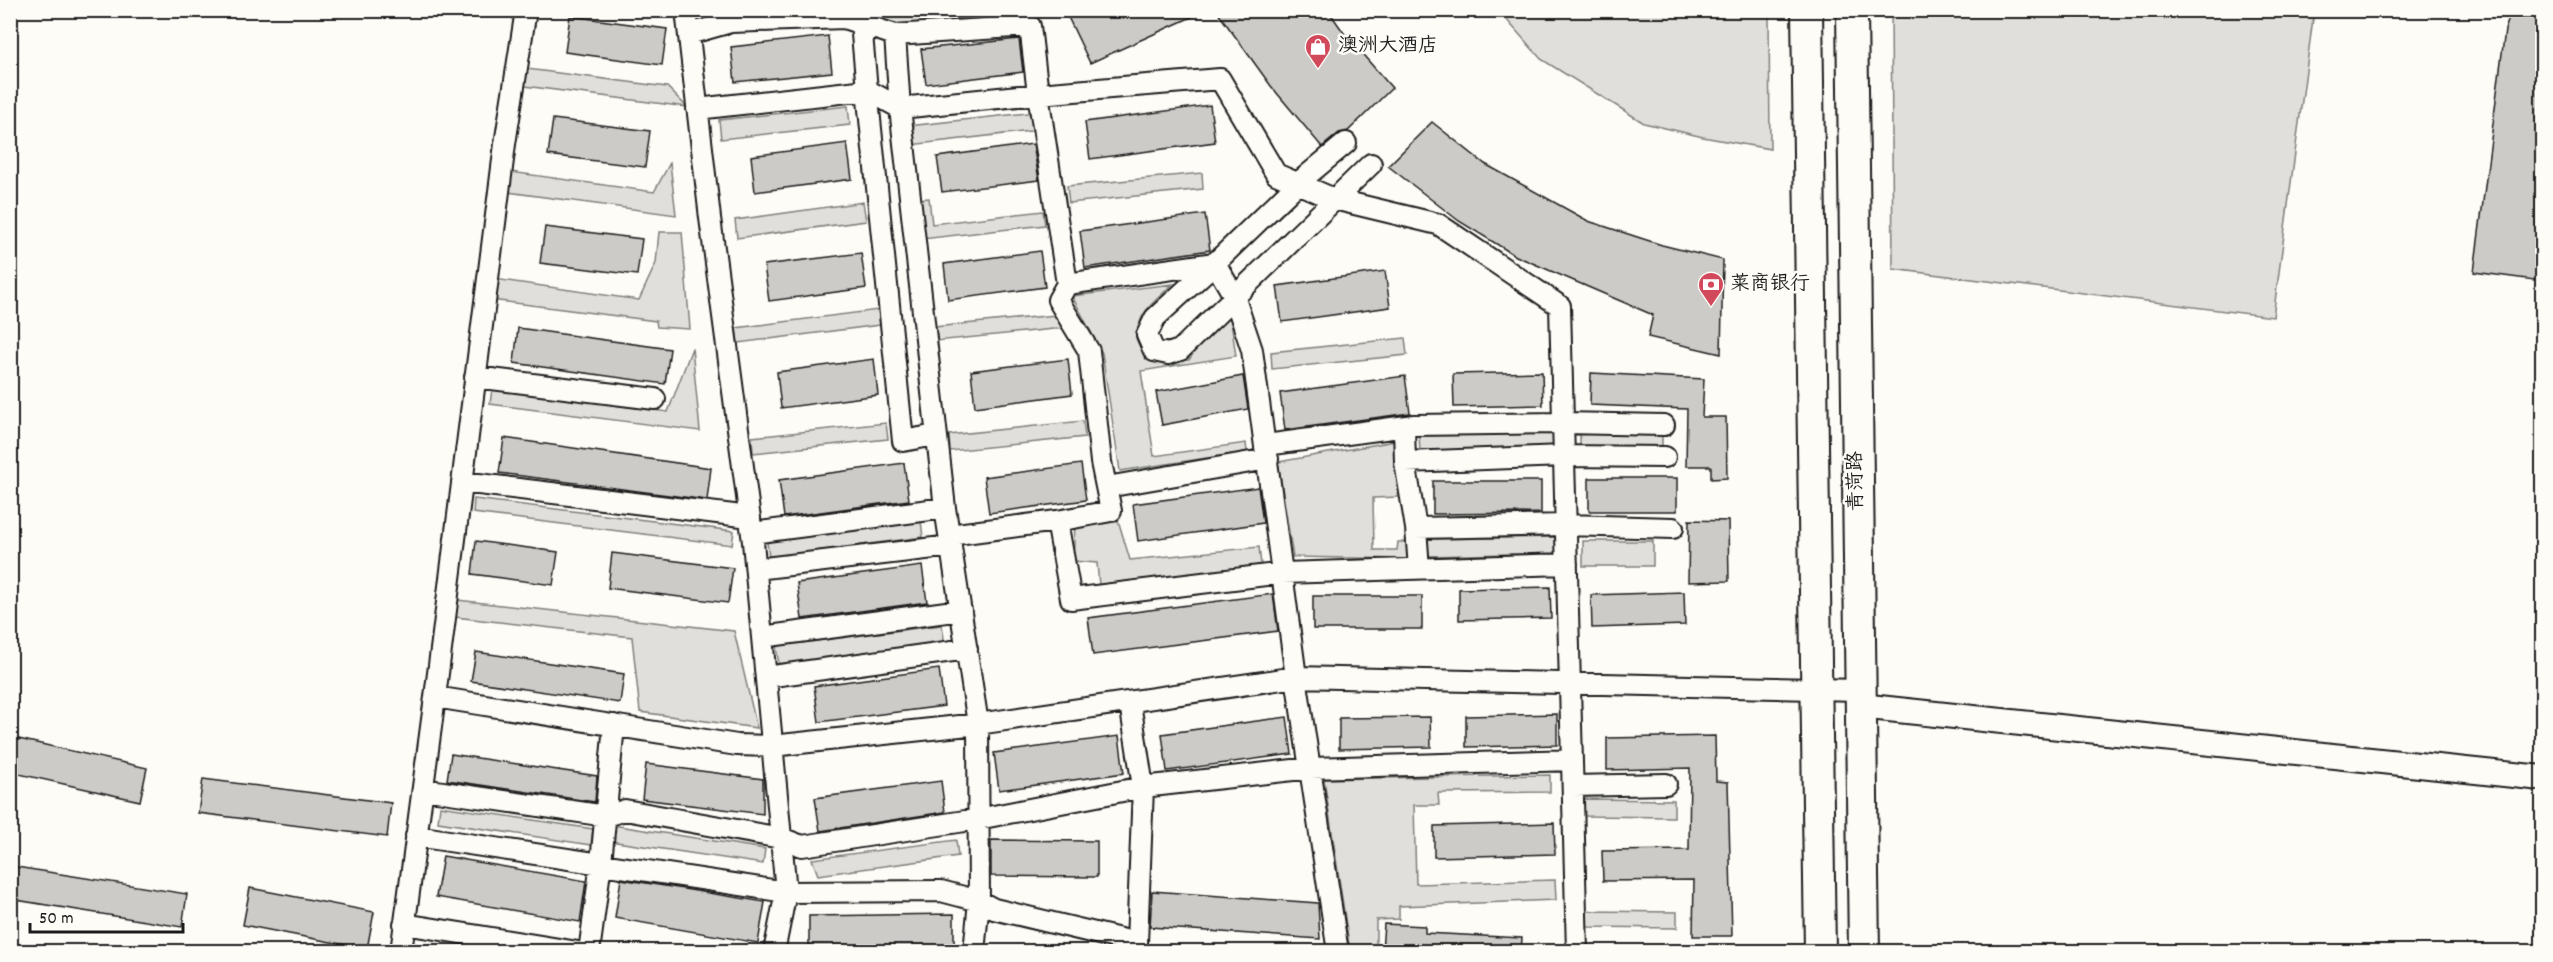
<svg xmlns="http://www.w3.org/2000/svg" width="2553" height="962" viewBox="0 0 2553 962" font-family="Dekko,'LXGW WenKai TC',sans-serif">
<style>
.green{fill:#e0dfdb;stroke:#7e7e7c;stroke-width:1.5}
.building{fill:#cccbc8;stroke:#1c1c1c;stroke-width:1.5}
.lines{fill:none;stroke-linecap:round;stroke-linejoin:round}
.minor-casing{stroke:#1c1c1c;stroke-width:24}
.tertiary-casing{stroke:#1c1c1c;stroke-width:28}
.primary-casing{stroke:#1c1c1c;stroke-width:34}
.minor{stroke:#fdfcf7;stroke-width:20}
.tertiary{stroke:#fdfcf7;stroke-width:24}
.primary{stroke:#fdfcf7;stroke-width:30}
.labels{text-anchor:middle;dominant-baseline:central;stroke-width:5;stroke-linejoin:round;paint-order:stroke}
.poi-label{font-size:20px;fill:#1c1c1c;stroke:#fdfcf7;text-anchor:start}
.street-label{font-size:20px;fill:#1c1c1c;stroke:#fdfcf7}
</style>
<rect width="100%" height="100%" fill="#fdfcf7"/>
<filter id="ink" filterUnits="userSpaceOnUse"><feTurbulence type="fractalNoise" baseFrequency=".0167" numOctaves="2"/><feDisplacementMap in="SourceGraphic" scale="12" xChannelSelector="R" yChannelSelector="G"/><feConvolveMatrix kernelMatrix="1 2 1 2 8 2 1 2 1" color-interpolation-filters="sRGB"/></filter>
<g filter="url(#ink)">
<path class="green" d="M 868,10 L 1021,10 L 1024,18 L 905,27 L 868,14 Z
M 1499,11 L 1769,11 L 1770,149 L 1703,137 L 1644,123 L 1541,59 Z
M 1891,11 L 2314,11 L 2273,317 L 1893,269 Z
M 527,69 L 667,87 L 687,107 L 525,86 Z
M 848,106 L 850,125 L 721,139 L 719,120 Z
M 1037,112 L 1039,130 L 910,145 L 908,126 Z
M 670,163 L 676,215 L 508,192 L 511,172 L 654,192 Z
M 1202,173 L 1203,189 L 1069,203 L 1067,186 Z
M 929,198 L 932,224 L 1043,211 L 1045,225 L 922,239 L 917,199 Z
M 863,202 L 866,221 L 737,238 L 735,220 Z
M 659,232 L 682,232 L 690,329 L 657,327 L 656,321 L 491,300 L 494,279 L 639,300 L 656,263 Z
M 1173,284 C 1143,312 1125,323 1153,362 L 1189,360 L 1194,352 L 1230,316 L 1236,356 L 1141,371 L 1154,456 L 1246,443 L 1247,452 L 1120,471 L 1102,353 L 1072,296 Z
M 878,310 L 880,325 L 738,343 L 736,328 Z
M 1056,315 L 1063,328 L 936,341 L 934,327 Z
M 1405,338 L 1407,355 L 1272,369 L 1271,352 Z
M 692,348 L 700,431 L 490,404 L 492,389 L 668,412 Z
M 1083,421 L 1085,437 L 950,451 L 949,435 Z
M 886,423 L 888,439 L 753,453 L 752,437 Z
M 1554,431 L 1555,447 L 1420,452 L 1419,435 Z
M 1662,432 L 1662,449 L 1580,450 L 1580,433 Z
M 1395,441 L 1398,497 L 1373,498 L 1374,550 L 1397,550 L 1398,542 L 1408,542 L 1409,559 L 1293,557 L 1278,462 Z
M 474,499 L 734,531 L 732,545 L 473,513 Z
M 1118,520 L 1130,560 L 1259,547 L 1261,565 L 1099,585 L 1097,563 L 1073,561 L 1075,526 Z
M 921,521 L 923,537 L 769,557 L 767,542 Z
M 1561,537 L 1561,553 L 1426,556 L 1426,539 Z
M 1583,541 L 1653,541 L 1653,566 L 1583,566 Z
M 457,600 L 734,631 L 757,728 L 640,712 L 632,637 L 455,617 Z
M 942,625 L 945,645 L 779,665 L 776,646 Z
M 1550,775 L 1550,792 L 1438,793 L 1439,805 L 1414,805 L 1416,884 L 1555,880 L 1556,900 L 1399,906 L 1399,919 L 1376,920 L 1376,951 L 1350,951 L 1324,779 Z
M 1582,799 L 1674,800 L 1674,817 L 1582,816 Z
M 440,806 L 593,829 L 591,845 L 438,822 Z
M 612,825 L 765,849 L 763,864 L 610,841 Z
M 956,840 L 958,856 L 818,875 L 812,859 Z
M 1585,911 L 1677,912 L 1677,928 L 1585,927 Z"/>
<path class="building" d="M 1080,10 L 1207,10 L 1090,63 L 1068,17 Z
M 1216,10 L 1328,10 L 1344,33 L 1392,88 L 1348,131 L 1339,133 L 1322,147 L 1271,86 Z
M 2517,10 L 2542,10 L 2542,281 L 2474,272 L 2505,30 L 2509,18 Z
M 570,16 L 667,29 L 662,65 L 565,52 Z
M 828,36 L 832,72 L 735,82 L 731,47 Z
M 1019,39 L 1023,72 L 926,84 L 921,49 Z
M 1210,105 L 1215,142 L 1090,159 L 1085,122 Z
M 553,119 L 650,131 L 645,167 L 548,155 Z
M 1432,122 L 1485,164 L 1588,221 L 1662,245 L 1723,260 L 1721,354 L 1648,337 L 1653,315 L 1516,256 L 1459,221 L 1388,166 Z
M 847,143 L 852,179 L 755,192 L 751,156 Z
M 1033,144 L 1039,180 L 942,192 L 937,157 Z
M 1205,214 L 1210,250 L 1085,268 L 1080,231 Z
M 545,227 L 642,239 L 637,275 L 540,263 Z
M 1040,251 L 1045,287 L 948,300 L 944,264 Z
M 861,253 L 866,288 L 769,301 L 764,265 Z
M 1385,271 L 1390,307 L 1282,322 L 1277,286 Z
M 518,328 L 670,349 L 665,384 L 514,363 Z
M 874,359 L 878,395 L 781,408 L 777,372 Z
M 1068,359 L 1072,394 L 975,407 L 971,371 Z
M 1542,372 L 1543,405 L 1454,407 L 1453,374 Z
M 1591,373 L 1704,379 L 1702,417 L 1726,417 L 1727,478 L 1711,479 L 1711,466 L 1686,466 L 1687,409 L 1590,405 Z
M 1243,376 L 1248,409 L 1162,425 L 1156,392 Z
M 1405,376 L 1410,413 L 1285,430 L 1280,393 Z
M 504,438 L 711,468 L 707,500 L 499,473 Z
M 904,463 L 909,500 L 784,517 L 779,480 Z
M 1081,464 L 1086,500 L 989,513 L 984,477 Z
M 1589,478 L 1677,478 L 1677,511 L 1589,511 Z
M 1433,481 L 1541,481 L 1541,513 L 1433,514 Z
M 1258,487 L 1263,523 L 1138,541 L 1133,504 Z
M 1689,520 L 1728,521 L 1729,581 L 1688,582 Z
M 476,541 L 558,552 L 553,585 L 472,574 Z
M 612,553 L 733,568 L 728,603 L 608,588 Z
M 922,566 L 927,602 L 802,619 L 797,583 Z
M 1550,587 L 1551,618 L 1459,620 L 1459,589 Z
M 1684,592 L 1685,625 L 1592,628 L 1591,595 Z
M 1273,594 L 1278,631 L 1093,655 L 1088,618 Z
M 1313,596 L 1422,596 L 1422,629 L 1313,629 Z
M 476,652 L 624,674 L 620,703 L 471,681 Z
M 939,669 L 944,706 L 819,722 L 814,686 Z
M 1557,714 L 1557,745 L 1466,747 L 1466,716 Z
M 1287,717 L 1292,754 L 1167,771 L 1162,734 Z
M 1430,717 L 1431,747 L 1339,749 L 1339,718 Z
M 1119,736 L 1124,773 L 999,790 L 994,753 Z
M 1715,736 L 1716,781 L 1728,782 L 1732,936 L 1693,936 L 1694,880 L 1603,881 L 1602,851 L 1689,850 L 1690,768 L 1607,770 L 1607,738 Z
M 10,737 L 147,768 L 140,801 L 10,772 Z
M 451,754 L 597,776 L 595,802 L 447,780 Z
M 646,764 L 763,779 L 763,814 L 642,799 Z
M 203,779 L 391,803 L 387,837 L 198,813 Z
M 941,781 L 945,812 L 820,831 L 815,798 Z
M 1554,823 L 1555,854 L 1434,857 L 1434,826 Z
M 991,840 L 1097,841 L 1097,877 L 991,876 Z
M 443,856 L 586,881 L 580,922 L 436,897 Z
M 10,866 L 187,894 L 182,927 L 10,899 Z
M 621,879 L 765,902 L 758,943 L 615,918 Z
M 250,888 L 374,912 L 367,949 L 243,925 Z
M 1152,891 L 1318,903 L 1320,939 L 1150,927 Z
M 954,914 L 954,949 L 809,950 L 809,916 Z
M 1384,924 L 1425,926 L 1425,933 L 1522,938 L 1521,951 L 1382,951 Z"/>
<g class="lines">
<defs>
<path id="minor" d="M 526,10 L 505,144 L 435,697 L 737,745 L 772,746 L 978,724 L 1296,677 L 1859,690
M 686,10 L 710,218 L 753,542 L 781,838 L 786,892 L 774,952
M 689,34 L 731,22 L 844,18 L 895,35 L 1030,26 L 1038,94 L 1220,79 L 1276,174 L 1334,199 L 1438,224 L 1560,306 L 1577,952
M 895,35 L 900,108 L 1038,94 L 1067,284 L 1215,263 L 1298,183 L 1346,143
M 697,109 L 867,90 L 860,12
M 475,377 L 655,399
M 1404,427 L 1405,462 L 1564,456 L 1665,457
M 936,435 L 903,441 L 867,90 L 900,108 L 945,508 L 978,724 L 979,901 L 974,952
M 1266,445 L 1414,425 L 1563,423 L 1664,425
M 1405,462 L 1416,528 L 1566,525 L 1673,528
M 462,482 L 750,517
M 1107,487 L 1268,459
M 1057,521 L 1071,599 L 1283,573 L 1567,564
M 1416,528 L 1419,569
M 752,533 L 945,508
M 949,535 L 1057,521 L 1111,511 L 1101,462 L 1089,351 L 1058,300 L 1067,284
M 756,569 L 951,546
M 762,637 L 961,610
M 766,677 L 967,649
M 1130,703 L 1143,787 L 1137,943
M 1573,786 L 1666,784
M 423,789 L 606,816 L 625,810 L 781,838 L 802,846 L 978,819 L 1143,787 L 1311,768 L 1572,760
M 416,836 L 786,892 L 941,891 L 979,901 L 994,909 L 1137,943 L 1137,952
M 404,924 L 578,952
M 401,952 L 435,697
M 589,952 L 601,863 L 614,725
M 1338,952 L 1296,677 L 1252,350 L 1234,296 L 1215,263 L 1155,318 L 1147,335 L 1154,351 L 1168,354 L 1180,350 L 1371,164"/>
<path id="tertiary" d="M 1860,706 L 2542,778"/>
<path id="primary" d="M 1807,10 L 1820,952
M 1852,10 L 1864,952"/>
</defs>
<use href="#minor" class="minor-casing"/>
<use href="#tertiary" class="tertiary-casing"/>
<use href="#primary" class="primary-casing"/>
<use href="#minor" class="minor"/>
<use href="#tertiary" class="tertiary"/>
<use href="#primary" class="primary"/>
</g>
</g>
<defs>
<symbol id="shop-pin" viewBox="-11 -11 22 30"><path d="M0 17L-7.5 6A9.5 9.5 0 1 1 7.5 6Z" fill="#d1495b" stroke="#fdfcf7"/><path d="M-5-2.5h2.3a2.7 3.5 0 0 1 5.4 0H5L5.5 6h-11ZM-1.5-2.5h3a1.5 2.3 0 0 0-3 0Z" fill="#fff"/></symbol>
<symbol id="bank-pin" viewBox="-11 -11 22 30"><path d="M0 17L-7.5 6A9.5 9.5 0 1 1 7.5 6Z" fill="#d1495b" stroke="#fdfcf7"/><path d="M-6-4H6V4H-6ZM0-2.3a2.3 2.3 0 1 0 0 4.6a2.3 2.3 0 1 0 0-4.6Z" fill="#fff"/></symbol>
</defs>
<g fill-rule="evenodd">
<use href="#shop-pin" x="1303" y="32" width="30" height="40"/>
<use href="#bank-pin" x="1696" y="270" width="30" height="40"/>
</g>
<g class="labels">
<g class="poi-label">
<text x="1338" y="47">澳洲大酒店</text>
<text x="1730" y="285">莱商银行</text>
</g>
<g class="street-label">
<text transform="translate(1857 481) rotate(-91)">青菏路</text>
</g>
</g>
<rect width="2553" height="962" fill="none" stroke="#fdfcf7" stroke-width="36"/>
<rect x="18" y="18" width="2517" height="926" fill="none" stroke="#1c1c1c" stroke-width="2" filter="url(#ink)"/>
<path d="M30 923v9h153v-9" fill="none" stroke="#1c1c1c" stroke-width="3"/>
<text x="39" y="923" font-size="18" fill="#1c1c1c" stroke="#fdfcf7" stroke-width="4.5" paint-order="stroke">50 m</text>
</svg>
